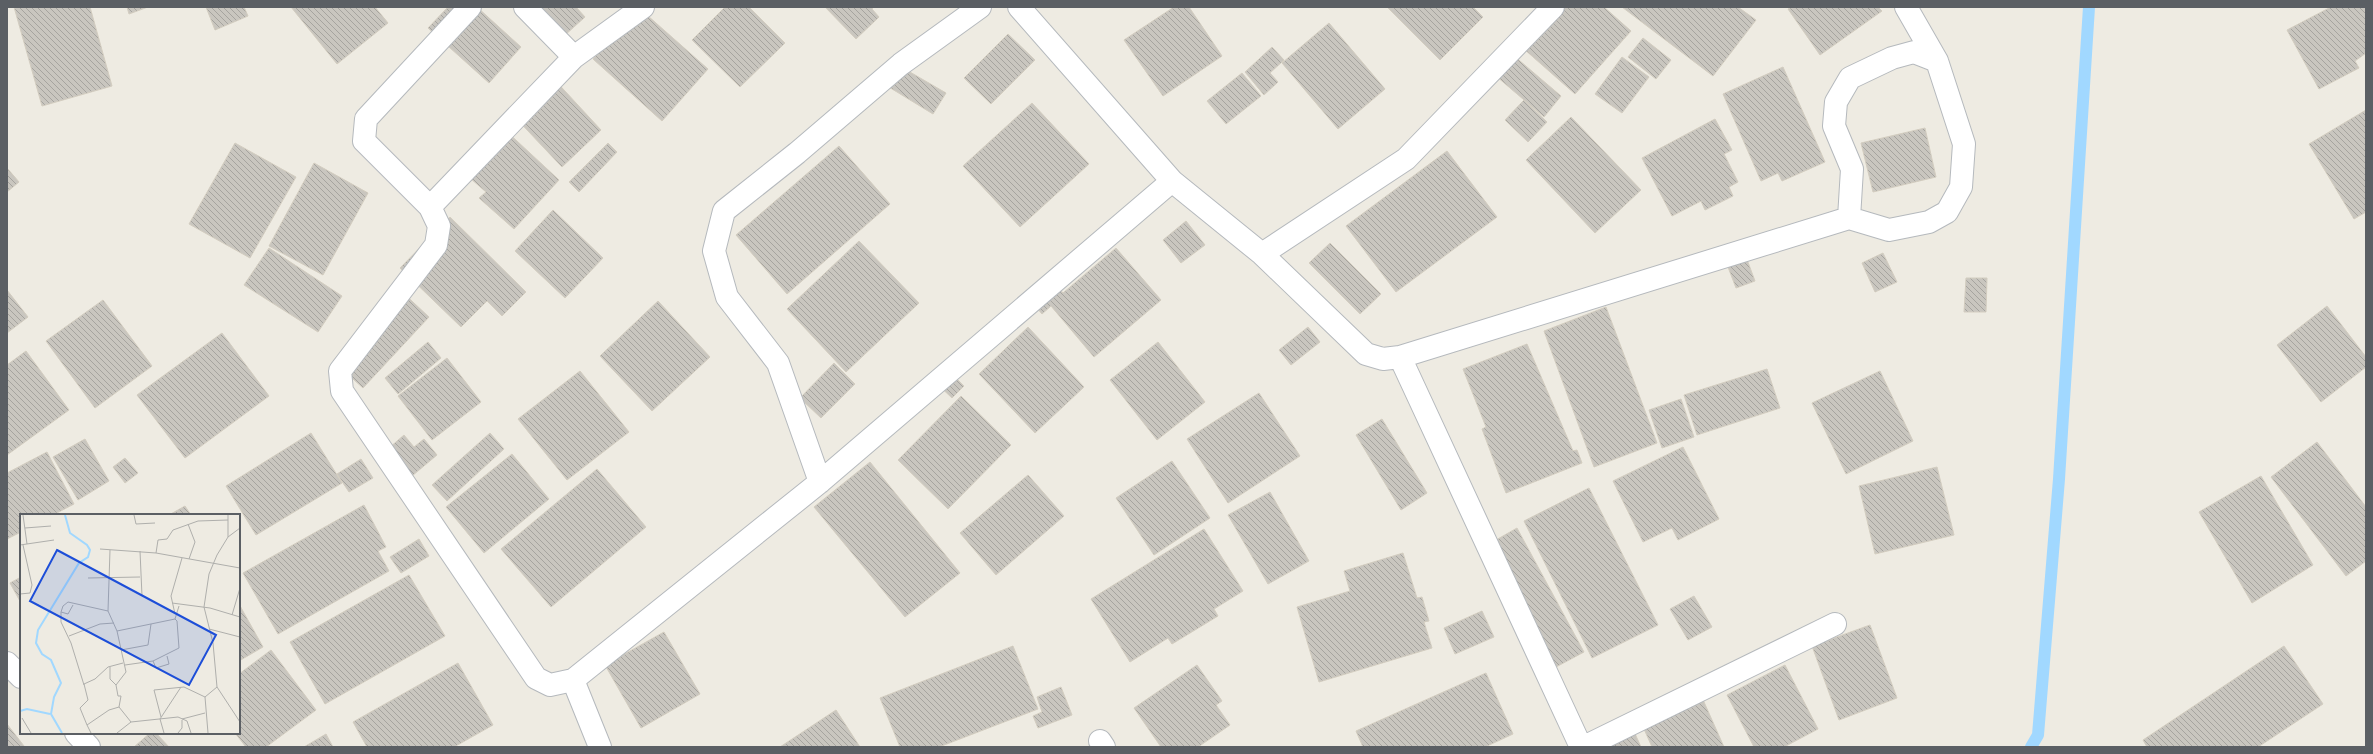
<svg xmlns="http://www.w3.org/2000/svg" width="2373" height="754" viewBox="0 0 2373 754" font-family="Arial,sans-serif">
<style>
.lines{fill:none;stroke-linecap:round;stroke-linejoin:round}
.stream{stroke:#a1d8ff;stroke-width:12}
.building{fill:url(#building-back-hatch);stroke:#d3cdc0}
.minor-casing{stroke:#b5b9bd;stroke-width:24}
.minor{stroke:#fff;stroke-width:22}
.inset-river{fill:none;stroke:#a1d8ff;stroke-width:2}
.inset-road{fill:none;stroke:#afafac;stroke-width:1}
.view{fill:#1d4ed8;fill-opacity:0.15;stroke:#1d4ed8;stroke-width:2}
.inset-edge{fill:none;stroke:#5b5f64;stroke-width:2}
</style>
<defs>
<pattern id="building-back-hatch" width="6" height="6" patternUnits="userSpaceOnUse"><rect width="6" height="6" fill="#c9c6bf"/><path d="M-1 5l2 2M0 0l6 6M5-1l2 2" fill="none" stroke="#a6a49f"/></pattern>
</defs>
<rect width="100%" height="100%" fill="#eeebe2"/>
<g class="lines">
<path class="stream" d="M 2031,747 L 2038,735 L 2059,479 L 2089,7"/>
</g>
<path class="building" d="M 14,7 L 90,7 L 112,86 L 42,106 Z
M 127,7 L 148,7 L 129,14 Z
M 206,7 L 244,7 L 248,16 L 215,30 Z
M 291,7 L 375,7 L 388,23 L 337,64 Z
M 448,7 L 477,7 L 521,47 L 489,83 L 428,28 Z
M 521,7 L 576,7 L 585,17 L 554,45 Z
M 725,7 L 749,7 L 785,43 L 740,87 L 692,40 Z
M 825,7 L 874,7 L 872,9 L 879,17 L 856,39 Z
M 1174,7 L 1189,7 L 1222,56 L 1163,96 L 1124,40 Z
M 1387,7 L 1473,7 L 1483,17 L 1440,60 Z
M 1561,7 L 1604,7 L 1631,31 L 1575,94 L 1524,49 Z
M 1622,7 L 1738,7 L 1756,20 L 1713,76 Z
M 1792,7 L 1878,7 L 1882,11 L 1820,55 L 1788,9 Z
M 2331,7 L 2366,7 L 2366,53 L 2355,61 L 2359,68 L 2319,89 L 2287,30 Z
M 639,8 L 708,69 L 662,121 L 593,59 Z
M 1329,23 L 1385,89 L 1338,129 L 1282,63 Z
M 1008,34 L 1035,60 L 991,104 L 964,78 Z
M 1643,38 L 1671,60 L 1656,79 L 1628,57 Z
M 1272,47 L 1284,60 L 1270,73 L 1278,82 L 1264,95 L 1245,72 Z
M 1513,55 L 1561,96 L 1544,117 L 1496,76 Z
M 1622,57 L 1649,77 L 1622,113 L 1595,94 Z
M 891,61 L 946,93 L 933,114 L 879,81 Z
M 1783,67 L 1825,162 L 1782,181 L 1778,173 L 1761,181 L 1723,94 Z
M 1242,73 L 1261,96 L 1226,124 L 1207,101 Z
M 552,77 L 601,130 L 562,167 L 512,114 Z
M 1524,100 L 1547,122 L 1528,142 L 1505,120 Z
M 1032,103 L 1089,164 L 1020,227 L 963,166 Z
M 2366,110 L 2366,212 L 2354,219 L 2309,144 Z
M 1571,117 L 1641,190 L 1595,233 L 1526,160 Z
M 1715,119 L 1732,150 L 1724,154 L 1738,182 L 1729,187 L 1733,196 L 1705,210 L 1701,201 L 1672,216 L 1642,158 Z
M 503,128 L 559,180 L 514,229 L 479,198 L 486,192 L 463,172 Z
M 1925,128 L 1936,177 L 1873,192 L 1861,143 Z
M 235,143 L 296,177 L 250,258 L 189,224 Z
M 608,143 L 617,152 L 579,192 L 569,182 Z
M 839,146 L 890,204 L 787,294 L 736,235 Z
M 1447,151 L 1497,217 L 1396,292 L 1346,226 Z
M 314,163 L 368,193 L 323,275 L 269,246 Z
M 7,168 L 19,182 L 7,192 Z
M 553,210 L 603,258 L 565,298 L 515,251 Z
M 450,217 L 526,292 L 502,316 L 487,301 L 461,327 L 400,268 Z
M 1186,221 L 1205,245 L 1181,263 L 1163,240 Z
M 859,241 L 919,303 L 846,372 L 787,309 Z
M 1330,243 L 1381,294 L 1360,314 L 1309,263 Z
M 1742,246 L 1755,281 L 1736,288 L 1723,254 Z
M 269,248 L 342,296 L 318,332 L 244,285 Z
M 1116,248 L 1161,300 L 1094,357 L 1051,306 L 1042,314 L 1026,295 L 1048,276 L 1063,293 Z
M 1883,253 L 1897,282 L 1875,292 L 1862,263 Z
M 1966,278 L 1987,278 L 1986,312 L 1964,312 Z
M 399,289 L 429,317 L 363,388 L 333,361 Z
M 7,290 L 28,317 L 7,333 Z
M 103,300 L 152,366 L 95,408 L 46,341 Z
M 658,301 L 710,357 L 652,411 L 600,356 Z
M 2327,306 L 2366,357 L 2366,367 L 2321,402 L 2277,345 Z
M 1606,307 L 1657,443 L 1594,467 L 1544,331 Z
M 1028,327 L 1084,387 L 1035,433 L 979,374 Z
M 1308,327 L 1320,342 L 1291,365 L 1279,350 Z
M 222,333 L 269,396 L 185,458 L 137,395 Z
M 428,342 L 441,358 L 398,394 L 385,378 Z
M 1158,342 L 1205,402 L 1157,440 L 1110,380 Z
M 1527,344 L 1573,451 L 1577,450 L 1582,463 L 1506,493 L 1482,429 L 1486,427 L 1463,369 Z
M 26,351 L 69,410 L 7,455 L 7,365 Z
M 447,358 L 481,402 L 432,440 L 398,396 Z
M 834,363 L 855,384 L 821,418 L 800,398 Z
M 947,369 L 964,386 L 952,398 L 934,381 Z
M 1767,369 L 1780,408 L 1697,435 L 1684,395 Z
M 580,371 L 629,432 L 567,480 L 518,419 Z
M 1880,371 L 1913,441 L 1846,474 L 1812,403 Z
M 1259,393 L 1300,456 L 1228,503 L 1187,439 Z
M 961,396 L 1011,445 L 948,509 L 898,460 Z
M 1681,399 L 1694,437 L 1662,448 L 1649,410 Z
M 1382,419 L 1427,493 L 1401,510 L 1356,435 Z
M 311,433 L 342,483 L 256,535 L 226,486 Z
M 490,433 L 504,449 L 447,501 L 432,485 Z
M 404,435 L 414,447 L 424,439 L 437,455 L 412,476 L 389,448 Z
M 85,439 L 109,481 L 78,500 L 53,457 Z
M 2317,442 L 2366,507 L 2366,561 L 2346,576 L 2271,477 Z
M 1683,447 L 1719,519 L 1678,540 L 1672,528 L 1643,542 L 1613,481 Z
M 47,452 L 74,504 L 53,515 L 21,515 L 21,532 L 7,539 L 7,473 Z
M 512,454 L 549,499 L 484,553 L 446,507 Z
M 125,458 L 138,473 L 125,483 L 113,467 Z
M 361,459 L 373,478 L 349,492 L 337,474 Z
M 1172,461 L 1210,518 L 1154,555 L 1116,498 Z
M 870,462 L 960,573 L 905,617 L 814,507 Z
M 1937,467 L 1954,535 L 1875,554 L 1859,486 Z
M 597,469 L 646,527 L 551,607 L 501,549 Z
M 1028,475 L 1064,516 L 996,575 L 960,533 Z
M 2261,476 L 2313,565 L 2252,603 L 2199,512 Z
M 1589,488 L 1658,625 L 1592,658 L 1524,521 Z
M 1270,492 L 1309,561 L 1268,584 L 1228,515 Z
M 364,505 L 386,547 L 378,551 L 389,571 L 278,634 L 243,573 Z
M 185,506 L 191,515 L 169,515 Z
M 1517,528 L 1584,652 L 1556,667 L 1489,544 Z
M 1204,529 L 1243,591 L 1214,609 L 1218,616 L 1172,644 L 1168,638 L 1130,662 L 1091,599 Z
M 419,539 L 429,556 L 401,573 L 390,557 Z
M 1403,553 L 1417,598 L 1422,597 L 1429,621 L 1424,622 L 1432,648 L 1319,682 L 1297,607 L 1350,591 L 1344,571 Z
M 409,575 L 445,636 L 325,704 L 290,642 Z
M 21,577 L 21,603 L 10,583 Z
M 1694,596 L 1712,627 L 1688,640 L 1670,609 Z
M 239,604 L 263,647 L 239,661 Z
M 1482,611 L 1494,637 L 1455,654 L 1444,628 Z
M 1870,625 L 1897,698 L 1839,720 L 1812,646 Z
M 664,632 L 700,694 L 641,728 L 605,665 Z
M 1013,646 L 1038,709 L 939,747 L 900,747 L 880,698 Z
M 2284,646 L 2323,704 L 2258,747 L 2147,747 L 2143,740 Z
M 271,650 L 316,710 L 266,747 L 246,747 L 235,733 L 239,733 L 239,674 Z
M 458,663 L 493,725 L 454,747 L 367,747 L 353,722 Z
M 1197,665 L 1222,701 L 1216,705 L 1230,725 L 1198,747 L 1161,747 L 1134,708 Z
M 1785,665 L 1818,729 L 1784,747 L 1754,747 L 1727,695 Z
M 1486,673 L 1513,734 L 1485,747 L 1363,747 L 1356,731 Z
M 1061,687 L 1072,715 L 1038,728 L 1033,716 L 1042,712 L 1037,697 Z
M 1700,693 L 1724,747 L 1652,747 L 1640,720 Z
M 836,710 L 860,747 L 780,747 Z
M 1627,716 L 1641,747 L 1610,747 L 1602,728 Z
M 7,724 L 24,746 L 23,747 L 7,747 Z
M 150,733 L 156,733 L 169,747 L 134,747 Z
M 326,734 L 333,747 L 304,747 Z"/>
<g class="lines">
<defs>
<path id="minor" d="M 470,7 L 366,119 L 364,141 L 430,207 L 439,226 L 436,245 L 340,371 L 342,391 L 536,678 L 550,685 L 573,680 L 820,482 L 1172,181
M 525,7 L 574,57
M 1019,7 L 1172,181 L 1262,254 L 1366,354 L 1383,359 L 1400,357 L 1849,218 L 1889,230 L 1929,222 L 1947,212 L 1961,187 L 1964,144 L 1937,61 L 1914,52 L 1892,58 L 1850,78 L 1836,102 L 1834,126 L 1852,169 L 1849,218
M 1906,7 L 1937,61
M 430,207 L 574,57 L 643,7
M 1262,254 L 1406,159 L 1553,7
M 1400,357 L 1581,747
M 820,482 L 778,363 L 727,297 L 714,251 L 724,211 L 797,153 L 901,64 L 980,7
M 7,663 L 21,677
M 573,680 L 600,747
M 76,733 L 89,747
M 1100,741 L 1104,747
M 1584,747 L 1835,624"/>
</defs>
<use href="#minor" class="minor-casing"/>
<use href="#minor" class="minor"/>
</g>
<g transform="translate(20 514)">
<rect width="220" height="220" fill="#eeebe2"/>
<path class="inset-river" d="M 0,197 L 7,195 L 30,200M 42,219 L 31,200 L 34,183 L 41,169 L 31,146 L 22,140 L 16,129 L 18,116 L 59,49 L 68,43 L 70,36 L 67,31 L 50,19 L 45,1"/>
<path class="inset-road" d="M 3,1 L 7,30M 114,1 L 116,10 L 135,9M 208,1 L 208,23M 168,10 L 175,28 L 169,45M 5,14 L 31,12M 220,14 L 208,23 L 197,41 L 189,60 L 184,93 L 193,129 L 197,173 L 220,208M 0,31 L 34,26M 80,35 L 136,39 L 220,54M 90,36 L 88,97 L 97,117 L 106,158 L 96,171M 120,37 L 122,82M 136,39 L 138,26 L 147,25 L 153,16 L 178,7 L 208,6M 68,64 L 120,63M 0,80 L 10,79 L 12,71 L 3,31M 152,89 L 190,94 L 220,103M 53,91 L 48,100 L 41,98 L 43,92 L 48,88 L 88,97M 41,98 L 41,108 L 51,129 L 64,171M 155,100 L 151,82 L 162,44M 212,101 L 220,74M 189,115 L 220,123M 97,117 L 155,105M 49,122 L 80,110 L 94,109M 101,136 L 128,131 L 131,110M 133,147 L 136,154 L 149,150 L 147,142M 105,151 L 133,147 L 159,134 L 157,107 L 155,105 L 159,92M 90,153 L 90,165 L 96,171 L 98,182 L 101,182 L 99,193M 185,183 L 188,219M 99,193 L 111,208 L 158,203 L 167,207 L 171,219M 141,203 L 134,176 L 164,173 L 185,183 L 197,173M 2,204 L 11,219M 162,205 L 185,199M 67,211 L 60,194 L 68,186 L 64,170 L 75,165 L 88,153 L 103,149M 71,219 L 67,211 L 89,196 L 99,193M 97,219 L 111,208M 144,219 L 140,205 L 161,173M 158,219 L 162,214 L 162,206"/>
<path class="view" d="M 37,36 L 196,121 L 169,171 L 10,87 Z"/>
<rect width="220" height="220" class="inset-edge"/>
</g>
<rect width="2373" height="754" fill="none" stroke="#5b5f64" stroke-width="16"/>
</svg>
